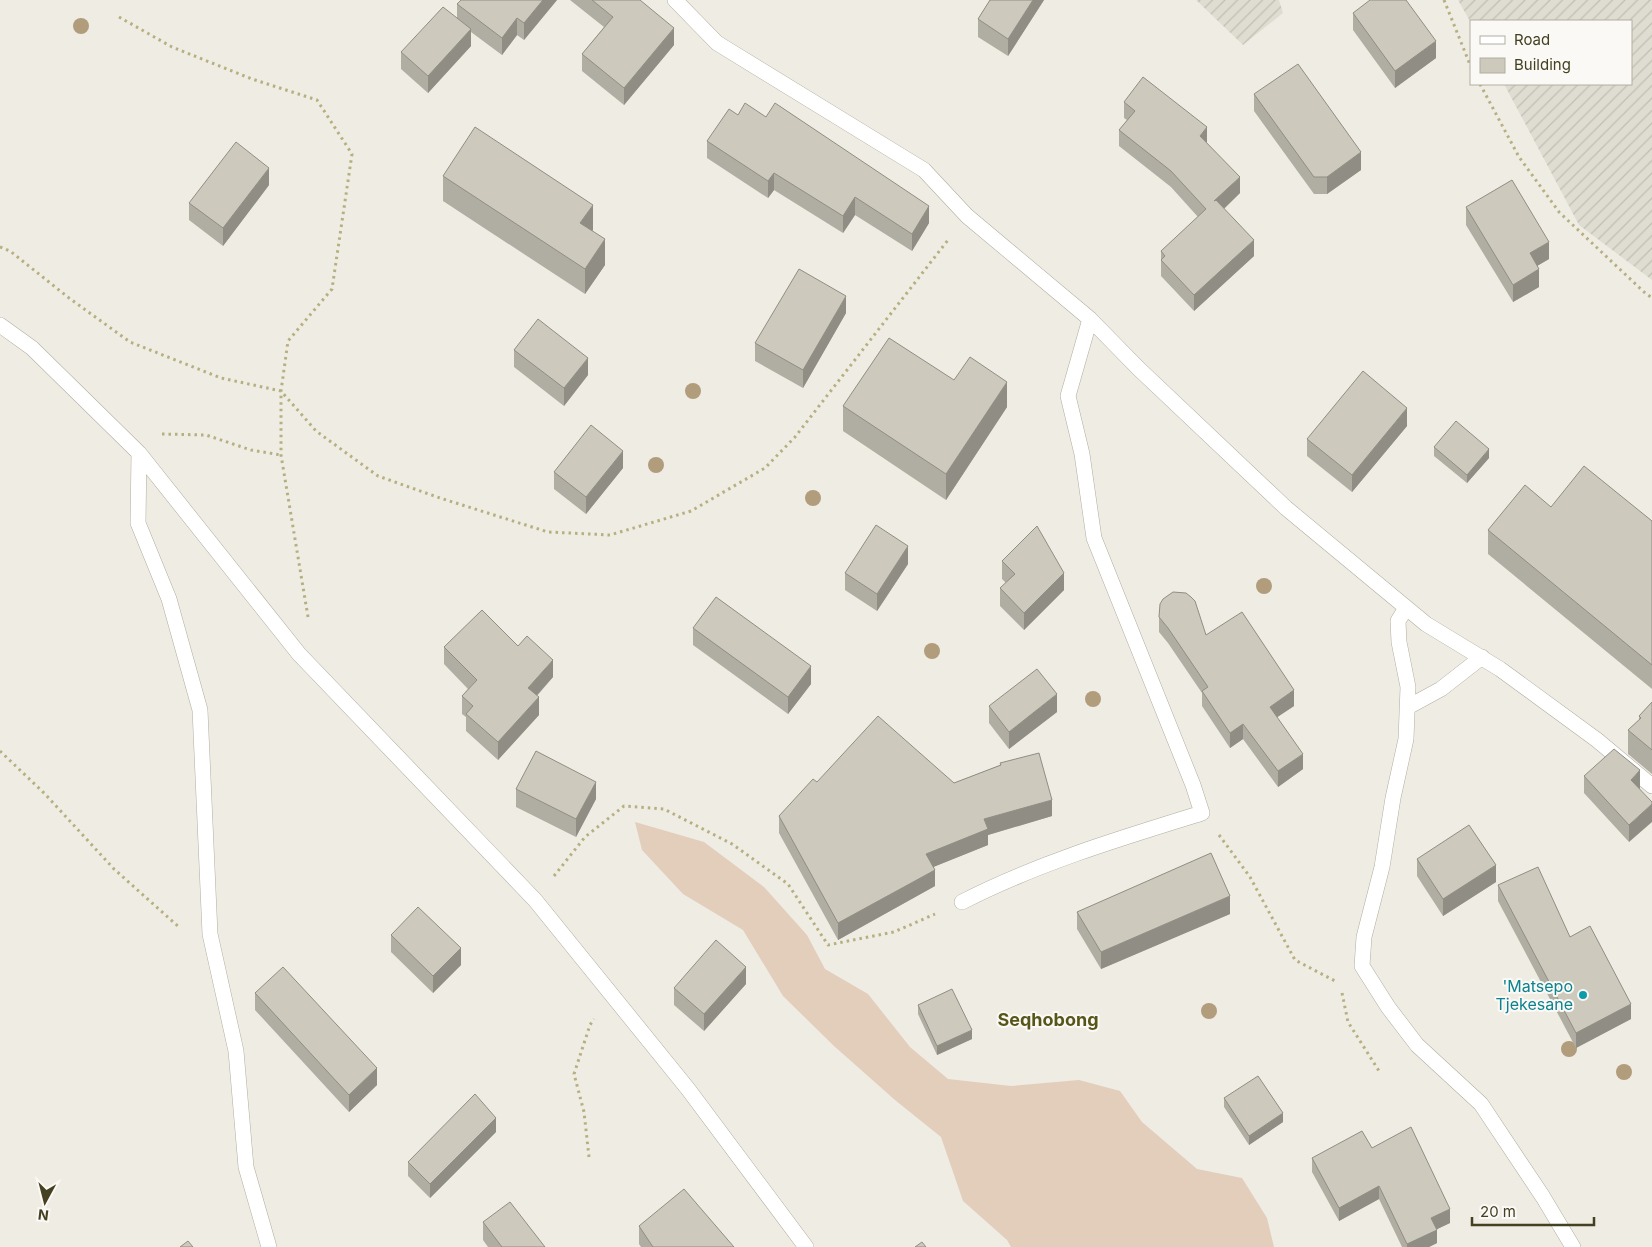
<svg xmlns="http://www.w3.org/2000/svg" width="1652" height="1247" viewBox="0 0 1652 1247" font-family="Inter,sans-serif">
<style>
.industrial{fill:url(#industrial-furrows)}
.grass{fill:#e2cebb}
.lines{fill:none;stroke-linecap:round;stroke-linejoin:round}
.minor-casing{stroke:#b1ae9e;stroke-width:16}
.path{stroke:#b6b081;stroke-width:3;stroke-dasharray:2.5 4;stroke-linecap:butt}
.minor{stroke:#fff;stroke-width:15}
.tree{fill:#b19c7c}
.wall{fill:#b0ada2}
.shaded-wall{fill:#908d84}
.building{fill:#cdc9bc;stroke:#908d84}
.culture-dot{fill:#0f9aa8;stroke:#fbf9f5;stroke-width:2}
.labels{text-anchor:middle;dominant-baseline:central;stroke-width:4;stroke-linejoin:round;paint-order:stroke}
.culture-label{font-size:16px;fill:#0d838f;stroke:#fbf9f5;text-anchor:end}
.neighbourhood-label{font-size:18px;font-weight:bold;fill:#57561a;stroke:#fbf9f5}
</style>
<defs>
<pattern id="industrial-furrows" width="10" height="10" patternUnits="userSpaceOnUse" patternTransform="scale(1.25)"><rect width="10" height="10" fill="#dfddd2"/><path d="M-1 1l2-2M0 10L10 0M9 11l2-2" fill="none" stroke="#c1bfb4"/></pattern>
</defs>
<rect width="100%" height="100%" fill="#efece4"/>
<path class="industrial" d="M 1196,0 L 1279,0 L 1283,13 L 1243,45 Z
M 1458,0 L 1652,0 L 1652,280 L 1579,225 L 1504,84 L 1631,84 L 1631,21 L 1471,21 L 1471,23 Z"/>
<path class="grass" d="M 635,822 L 704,842 L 764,887 L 807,935 L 825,969 L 868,994 L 910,1047 L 948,1079 L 1011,1086 L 1079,1080 L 1120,1091 L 1142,1122 L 1197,1169 L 1242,1178 L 1267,1218 L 1274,1247 L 1011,1247 L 1007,1240 L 963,1201 L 941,1137 L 895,1100 L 834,1046 L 783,996 L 743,930 L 683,894 L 642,850 Z"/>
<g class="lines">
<defs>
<path id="minor" d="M 675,0 L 717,43 L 924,170 L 967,216 L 1090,319 L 1138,368 L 1286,508 L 1426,624 L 1500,669 L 1597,740 L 1652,786
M 0,325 L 32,348 L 139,453 L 299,654 L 535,900 L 688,1089 L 806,1247
M 139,453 L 138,523 L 169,599 L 200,710 L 210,934 L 236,1051 L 246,1167 L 269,1247
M 1406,608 L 1398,621 L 1399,642 L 1408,687 L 1406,739 L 1393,798 L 1382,867 L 1364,937 L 1362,966 L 1388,1007 L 1417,1045 L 1481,1104 L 1543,1197 L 1573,1247
M 1408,707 L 1441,689 L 1482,657
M 962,902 C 1038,863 1121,838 1202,813 L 1193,785 L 1094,538 L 1082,454 L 1068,396 L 1090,319"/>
</defs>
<use href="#minor" class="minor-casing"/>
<path class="path" d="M 1444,0 L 1471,67
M 119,17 L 172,47 L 252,79 L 317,100 L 352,154 L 332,289 L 288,341 L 281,391 L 281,455 L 308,617
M 1480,84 L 1519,157 L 1559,212 L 1644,292 L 1652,298
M 0,247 L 10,251 L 69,298 L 130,342 L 221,378 L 281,391 L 316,431 L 378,476 L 440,498 L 548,532 L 610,535 L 691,511 L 765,468 L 795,437 L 948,240
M 162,434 L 206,435 L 251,450 L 281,455
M 0,751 L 45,794 L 114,869 L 180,928
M 1219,835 L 1250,877 L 1295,960 L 1337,982
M 554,876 L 585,837 L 624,806 L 664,809 L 732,844 L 788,884 L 828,945 L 894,932 L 935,914
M 1342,993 L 1348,1022 L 1379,1071
M 589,1157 L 584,1112 L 574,1074 L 590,1025 L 594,1019"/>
<use href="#minor" class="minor"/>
</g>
<g class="tree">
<circle cx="81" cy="26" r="8"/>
<circle cx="693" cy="391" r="8"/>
<circle cx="656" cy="465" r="8"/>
<circle cx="813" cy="498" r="8"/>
<circle cx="1264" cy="586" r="8"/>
<circle cx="932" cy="651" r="8"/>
<circle cx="1093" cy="699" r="8"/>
<circle cx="1209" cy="1011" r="8"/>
<circle cx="1569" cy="1049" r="8"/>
<circle cx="1624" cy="1072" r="8"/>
</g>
<path class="wall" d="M 461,0 L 557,0 L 524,40 L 517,35 L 502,55 L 471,32 L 471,46 L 428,93 L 401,69 L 401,52 L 457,18 L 457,4 Z
M 570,0 L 640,0 L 674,45 L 624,105 L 582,71 L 582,54 L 604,27 Z
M 990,0 L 1044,0 L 1008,56 L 978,37 L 978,19 Z
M 1353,13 L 1436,58 L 1395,88 L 1353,30 Z
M 1254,94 L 1361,170 L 1327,194 L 1314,194 L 1254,111 Z
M 1124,102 L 1207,143 L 1240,193 L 1224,209 L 1254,256 L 1194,311 L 1161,276 L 1161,251 L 1198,217 L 1171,187 L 1119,146 L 1119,130 L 1127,120 L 1124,118 Z
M 738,115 L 929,223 L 912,251 L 855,215 L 843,233 L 774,190 L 768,198 L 707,158 L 707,141 Z
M 443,176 L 593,230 L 592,231 L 605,265 L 585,294 L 443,201 Z
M 269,185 L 223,246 L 189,220 L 189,203 Z
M 1466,207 L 1549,259 L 1537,266 L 1539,287 L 1513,302 L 1466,225 Z
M 846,313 L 803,388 L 755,361 L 755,343 Z
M 514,350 L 588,375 L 564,406 L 514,367 Z
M 954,380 L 1007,407 L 946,500 L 843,431 L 843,406 Z
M 1407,426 L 1352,492 L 1307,456 L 1307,439 Z
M 1434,447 L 1489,458 L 1467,483 L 1434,456 Z
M 623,468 L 586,514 L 554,489 L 554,472 Z
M 1551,507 L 1652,521 L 1652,689 L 1488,554 L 1488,530 Z
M 1002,561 L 1064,590 L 1024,630 L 1000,606 L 1000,588 L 1006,583 L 1002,579 Z
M 908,564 L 877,611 L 845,590 L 845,573 Z
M 1159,617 L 1206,635 L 1294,706 L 1277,717 L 1303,769 L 1278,787 L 1243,739 L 1230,748 L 1202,706 L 1202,693 L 1168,643 L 1159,632 Z
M 693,628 L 811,684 L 788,714 L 693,645 Z
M 518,646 L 553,677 L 537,696 L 539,715 L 498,760 L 466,731 L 466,717 L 462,714 L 462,696 L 468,689 L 444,664 L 444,647 Z
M 1652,702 L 1652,774 L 1628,754 L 1628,730 L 1639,720 L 1639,716 Z
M 989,706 L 1057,712 L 1009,749 L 989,723 Z
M 1000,763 L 1052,816 L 988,835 L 988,845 L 933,867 L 935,886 L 838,940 L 779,833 L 779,816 L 817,782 L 954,783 L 1000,765 Z
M 1584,776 L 1640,788 L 1629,842 L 1584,793 Z
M 516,789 L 596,799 L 576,837 L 516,807 Z
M 1417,859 L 1496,882 L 1443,916 L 1417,876 Z
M 1498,885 L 1570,937 L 1631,1019 L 1576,1048 L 1498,901 Z
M 1077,912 L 1230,914 L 1101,969 L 1077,929 Z
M 391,935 L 461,965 L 433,993 L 391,952 Z
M 746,984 L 704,1031 L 674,1005 L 674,988 Z
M 255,993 L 377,1085 L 349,1112 L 255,1010 Z
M 918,1005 L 972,1039 L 937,1055 L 918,1014 Z
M 1224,1098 L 1283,1122 L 1249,1145 L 1224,1107 Z
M 496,1132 L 430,1198 L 408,1176 L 408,1162 Z
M 1372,1148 L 1450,1223 L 1437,1229 L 1437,1243 L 1429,1247 L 1402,1247 L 1379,1199 L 1339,1221 L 1312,1172 L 1312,1158 Z
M 483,1222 L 545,1247 L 488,1247 L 483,1240 Z
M 639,1226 L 734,1247 L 641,1247 L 639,1244 Z"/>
<path class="shaded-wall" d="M 543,0 L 557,0 L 524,40 L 524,23 Z
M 1033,0 L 1044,0 L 1008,56 L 1008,39 Z
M 517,18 L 517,35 L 502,55 L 502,38 Z
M 674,28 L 674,45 L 624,105 L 624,88 Z
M 471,29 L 471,46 L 428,93 L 428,76 Z
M 1436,41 L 1436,58 L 1395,88 L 1395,71 Z
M 1207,127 L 1207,143 L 1200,136 Z
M 1361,152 L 1361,170 L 1327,194 L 1327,177 Z
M 269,168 L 269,185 L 223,246 L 223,228 Z
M 774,173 L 774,190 L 768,198 L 768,181 Z
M 1240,177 L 1240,193 L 1214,218 L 1214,201 Z
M 855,197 L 855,215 L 843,233 L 843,216 Z
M 593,205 L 593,230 L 580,248 L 580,223 Z
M 929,206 L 929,223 L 912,251 L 912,234 Z
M 605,239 L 605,265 L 585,294 L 585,269 Z
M 1254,240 L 1254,256 L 1194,311 L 1194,295 Z
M 1549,242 L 1549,259 L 1530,270 L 1530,253 Z
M 1539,269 L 1539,287 L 1513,302 L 1513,285 Z
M 846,296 L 846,313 L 803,388 L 803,370 Z
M 588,358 L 588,375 L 564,406 L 564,388 Z
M 1007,382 L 1007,407 L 946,500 L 946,474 Z
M 1407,408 L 1407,426 L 1352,492 L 1352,475 Z
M 1489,449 L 1489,458 L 1467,483 L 1467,475 Z
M 623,451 L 623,468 L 586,514 L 586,497 Z
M 908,546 L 908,564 L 877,611 L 877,594 Z
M 1064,573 L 1064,590 L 1024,630 L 1024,613 Z
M 553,660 L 553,677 L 528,705 L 528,688 Z
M 811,666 L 811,684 L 788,714 L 788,697 Z
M 1294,690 L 1294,706 L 1270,722 L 1270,707 Z
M 1057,694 L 1057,712 L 1009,749 L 1009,732 Z
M 539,697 L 539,715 L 498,760 L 498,742 Z
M 1243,724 L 1243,739 L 1230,748 L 1230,733 Z
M 1303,754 L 1303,769 L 1278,787 L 1278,771 Z
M 1640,770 L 1640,788 L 1631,797 L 1631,780 Z
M 596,782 L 596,799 L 576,837 L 576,819 Z
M 1052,800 L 1052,816 L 988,835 L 988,845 L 926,870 L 926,854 L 984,819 Z
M 1652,804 L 1652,822 L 1629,842 L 1629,825 Z
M 1496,865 L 1496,882 L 1443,916 L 1443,899 Z
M 935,870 L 935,886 L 838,940 L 838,923 Z
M 1230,896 L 1230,914 L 1101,969 L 1101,952 Z
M 461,948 L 461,965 L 433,993 L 433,976 Z
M 746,967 L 746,984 L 704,1031 L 704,1014 Z
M 1631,1004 L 1631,1019 L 1576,1048 L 1576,1033 Z
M 972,1030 L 972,1039 L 937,1055 L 937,1046 Z
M 377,1068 L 377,1085 L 349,1112 L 349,1095 Z
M 1283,1113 L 1283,1122 L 1249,1145 L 1249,1136 Z
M 496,1118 L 496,1132 L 430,1198 L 430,1184 Z
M 1379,1186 L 1379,1199 L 1339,1221 L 1339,1208 Z
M 1450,1209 L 1450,1223 L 1431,1232 L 1431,1218 Z
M 1437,1230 L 1437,1243 L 1429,1247 L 1407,1247 L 1407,1244 Z"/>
<path class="building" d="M 461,0 L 543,0 L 524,23 L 517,18 L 502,38 L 457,4 Z
M 592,0 L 640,0 L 674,28 L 624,88 L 582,54 L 613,17 Z
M 990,0 L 1033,0 L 1008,39 L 978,19 Z
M 1370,0 L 1406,0 L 1436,41 L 1395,71 L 1353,13 Z
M 443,7 L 471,29 L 428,76 L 401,52 Z
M 1298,64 L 1361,152 L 1327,177 L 1314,177 L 1254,94 Z
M 1143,77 L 1207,127 L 1200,136 L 1240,177 L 1214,201 L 1216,200 L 1254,240 L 1194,295 L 1161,260 L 1165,256 L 1161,251 L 1206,209 L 1171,171 L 1119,130 L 1135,111 L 1124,102 Z
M 745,103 L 766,117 L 775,103 L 929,206 L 912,234 L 855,197 L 843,216 L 774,173 L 768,181 L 707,141 L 729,109 L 738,115 Z
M 475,127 L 593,205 L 580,223 L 605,239 L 585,269 L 443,176 Z
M 236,142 L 269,168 L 223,228 L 189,203 Z
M 1512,180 L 1549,242 L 1530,253 L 1539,269 L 1513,285 L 1466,207 Z
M 799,269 L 846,296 L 803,370 L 755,343 Z
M 538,319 L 588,358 L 564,388 L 514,350 Z
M 889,338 L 954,380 L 970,357 L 1007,382 L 946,474 L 843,406 Z
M 1363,371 L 1407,408 L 1352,475 L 1307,439 Z
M 1456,421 L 1489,449 L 1467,475 L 1434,447 Z
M 591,425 L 623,451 L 586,497 L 554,472 Z
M 1584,466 L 1652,521 L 1652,665 L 1488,530 L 1525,485 L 1551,507 Z
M 876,525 L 908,546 L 877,594 L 845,573 Z
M 1037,526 L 1064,573 L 1024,613 L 1000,588 L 1015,574 L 1002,561 Z
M 1173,592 L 1186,593 L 1191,597 L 1195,601 L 1206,635 L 1242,612 L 1294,690 L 1270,707 L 1303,754 L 1278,771 L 1243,724 L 1230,733 L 1202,691 L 1208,687 L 1168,628 L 1159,617 L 1160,604 L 1163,599 Z
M 716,597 L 811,666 L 788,697 L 693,628 Z
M 482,610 L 518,646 L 527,636 L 553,660 L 528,688 L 539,697 L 498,742 L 466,714 L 473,706 L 462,696 L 477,680 L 444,647 Z
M 1037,669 L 1057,694 L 1009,732 L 989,706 Z
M 1652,702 L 1652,750 L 1628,730 L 1641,718 L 1639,716 Z
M 878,716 L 954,783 L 1001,765 L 1000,763 L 1039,753 L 1052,800 L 984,819 L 988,829 L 926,854 L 935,870 L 838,923 L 779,816 L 813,779 L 817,782 Z
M 1614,749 L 1640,770 L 1631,780 L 1652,802 L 1652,804 L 1629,825 L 1584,776 Z
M 536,751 L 596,782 L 576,819 L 516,789 Z
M 1469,825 L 1496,865 L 1443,899 L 1417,859 Z
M 1211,853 L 1230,896 L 1101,952 L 1077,912 Z
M 1538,867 L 1570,937 L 1590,926 L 1631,1004 L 1576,1033 L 1498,885 Z
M 418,907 L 461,948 L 433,976 L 391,935 Z
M 716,940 L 746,967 L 704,1014 L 674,988 Z
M 283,967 L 377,1068 L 349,1095 L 255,993 Z
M 952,989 L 972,1030 L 937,1046 L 918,1005 Z
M 1258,1076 L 1283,1113 L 1249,1136 L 1224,1098 Z
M 475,1094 L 496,1118 L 430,1184 L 408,1162 Z
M 1411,1127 L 1450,1209 L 1431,1218 L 1437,1230 L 1407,1244 L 1379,1186 L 1339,1208 L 1312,1158 L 1362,1131 L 1372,1148 Z
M 684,1189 L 734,1247 L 653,1247 L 639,1226 Z
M 510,1202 L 545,1247 L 502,1247 L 483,1222 Z
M 188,1241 L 193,1247 L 180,1247 Z
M 922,1242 L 926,1247 L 915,1247 Z"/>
<circle class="culture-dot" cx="1583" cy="995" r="5"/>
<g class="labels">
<g class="culture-label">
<text x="1573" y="986">'Matsepo<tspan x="1573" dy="18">Tjekesane</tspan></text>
</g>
<g class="neighbourhood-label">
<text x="1048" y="1019">Seqhobong</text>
</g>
</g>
<rect x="1470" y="20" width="162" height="65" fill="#fbf9f5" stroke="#b1afa0"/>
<rect x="1480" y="36" width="25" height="8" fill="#ffffff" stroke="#b1afa0"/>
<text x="1514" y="45" font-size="15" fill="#434121">Road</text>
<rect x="1480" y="58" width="25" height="15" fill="#cdc9bc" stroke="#b1afa0"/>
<text x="1514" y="70" font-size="15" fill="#434121">Building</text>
<g transform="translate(45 1202) rotate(187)" stroke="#fbf9f5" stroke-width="4" paint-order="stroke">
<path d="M0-4L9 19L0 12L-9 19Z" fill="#434121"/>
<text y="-8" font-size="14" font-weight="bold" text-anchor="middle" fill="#434121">N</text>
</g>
<path d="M1472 1217v8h122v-8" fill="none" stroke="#434121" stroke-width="2.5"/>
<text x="1480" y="1217" font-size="15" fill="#434121" stroke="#fbf9f5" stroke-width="4" paint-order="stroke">20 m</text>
</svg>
